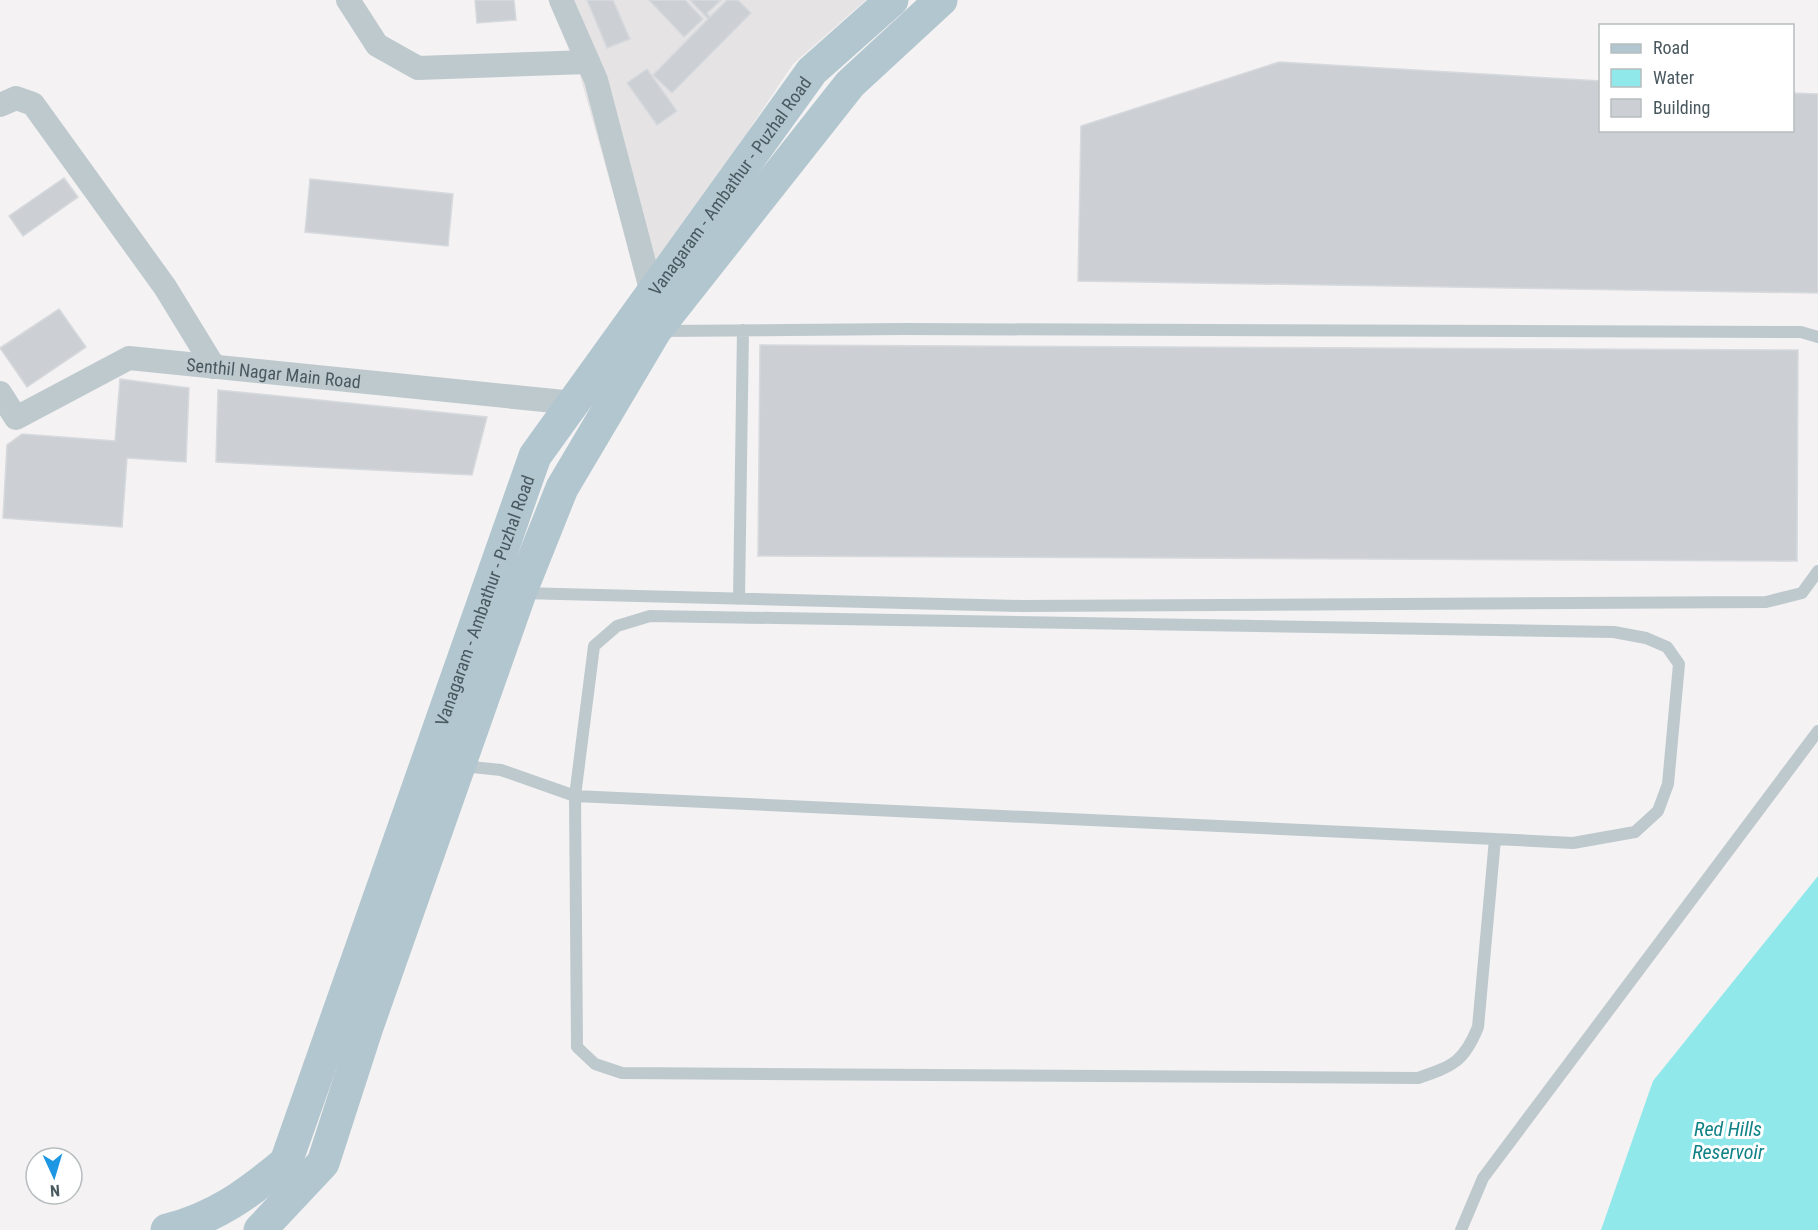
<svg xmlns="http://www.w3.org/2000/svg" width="1818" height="1230" viewBox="0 0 1818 1230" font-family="'Roboto Condensed',sans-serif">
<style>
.education{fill:#e5e3e4}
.water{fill:#90e8eb}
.building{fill:#ccd0d4;stroke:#d6d9dd;stroke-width:1.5}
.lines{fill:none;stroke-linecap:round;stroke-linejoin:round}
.lane{stroke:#bec9ce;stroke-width:12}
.street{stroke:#bec9ce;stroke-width:24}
.primary{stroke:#b2c6cf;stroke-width:33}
.labels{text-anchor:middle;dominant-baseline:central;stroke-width:6;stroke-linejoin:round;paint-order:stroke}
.street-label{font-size:18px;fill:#4a595f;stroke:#fff}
.water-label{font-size:20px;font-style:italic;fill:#108286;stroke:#fff}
</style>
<rect width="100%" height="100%" fill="#f4f2f2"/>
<path class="education" d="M 548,0 L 866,0 L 793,64 L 641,292 L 580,76 Z"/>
<path class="water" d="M 1818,876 L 1818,1230 L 1601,1230 L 1653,1081 Z"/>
<path class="building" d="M 475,0 L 514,0 L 516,20 L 477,23 Z
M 587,0 L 613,0 L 630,39 L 607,48 Z
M 649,0 L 685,0 L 703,19 L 684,37 Z
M 690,0 L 721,0 L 707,13 L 710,17 L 727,0 L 738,0 L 751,13 L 672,93 L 653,75 L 708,19 Z
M 1279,62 L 1600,81 L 1600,130 L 1792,130 L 1792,93 L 1818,94 L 1818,293 L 1078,281 L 1081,126 Z
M 647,69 L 677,111 L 657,125 L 627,83 Z
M 64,178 L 78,197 L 23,236 L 9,216 Z
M 310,179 L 453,194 L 448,246 L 305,232 Z
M 59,309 L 86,347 L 27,387 L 0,348 Z
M 760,345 L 1798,350 L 1797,561 L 758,556 Z
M 120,379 L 189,388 L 186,462 L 127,458 L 122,527 L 3,518 L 7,445 L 22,434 L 115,441 Z
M 218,390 L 487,417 L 472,475 L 216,462 Z"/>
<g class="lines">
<path class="lane" d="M 660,331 L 904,329 L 1801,332 L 1818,337
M 521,593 L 1022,606 L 1766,602 L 1802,593 L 1818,571
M 739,599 L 743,330
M 462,766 L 501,770 L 575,796 L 1495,839 L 1573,843 L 1635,832 L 1658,811 L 1668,784 L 1679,664 L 1667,647 L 1646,638 L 1614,632 L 650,616 L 617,626 L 594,646 L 575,796 L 577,1047 L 595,1064 L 622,1073 L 1418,1078 C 1453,1066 1464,1062 1478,1027 L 1495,839
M 1461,1230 L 1483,1178 L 1818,731"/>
<g class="street">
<path d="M 348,0 L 377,45 L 418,68 L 588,62"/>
<path d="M 561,0 L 596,80 L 652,293"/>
<path d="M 0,105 L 16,98 L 33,104 L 165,287 L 214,367"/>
<path id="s1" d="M 0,393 L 16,418 L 129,358 L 574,403"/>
</g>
<g class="primary">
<path id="s2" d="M 167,1230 C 215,1218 248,1194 286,1162 L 535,456 L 812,71 L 892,0"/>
<path d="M 260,1230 L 323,1163 L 367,1027 L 520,593 L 562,488 L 655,331 L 850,84 L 941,0"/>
</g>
</g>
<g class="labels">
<g class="street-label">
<text stroke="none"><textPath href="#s2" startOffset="1220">Vanagaram - Ambathur - Puzhal Road</textPath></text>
<text stroke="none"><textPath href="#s1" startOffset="303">Senthil Nagar Main Road</textPath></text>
<text stroke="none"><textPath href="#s2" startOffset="734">Vanagaram - Ambathur - Puzhal Road</textPath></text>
</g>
<g class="water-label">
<text x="1728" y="1129">Red Hills<tspan x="1728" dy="23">Reservoir</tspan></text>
</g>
</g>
<rect x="1599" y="24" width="195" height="108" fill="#ffffff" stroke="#b7bdbf" stroke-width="1.5"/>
<rect x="1611" y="44" width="30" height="9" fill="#b2c6cf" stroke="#b7bdbf" stroke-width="1.5"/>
<text x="1653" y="54" font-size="18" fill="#4a595f">Road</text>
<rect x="1611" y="69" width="30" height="18" fill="#90e8eb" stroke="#b7bdbf" stroke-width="1.5"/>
<text x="1653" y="84" font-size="18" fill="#4a595f">Water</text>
<rect x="1611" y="99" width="30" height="18" fill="#ccd0d4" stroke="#b7bdbf" stroke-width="1.5"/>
<text x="1653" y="114" font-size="18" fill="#4a595f">Building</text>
<g transform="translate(54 1176) rotate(176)"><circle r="28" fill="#ffffff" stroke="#b7bdbf" stroke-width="1.5"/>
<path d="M0-4.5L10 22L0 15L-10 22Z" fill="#1d96e3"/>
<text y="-9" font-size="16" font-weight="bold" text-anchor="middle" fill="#4a595f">N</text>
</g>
</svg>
